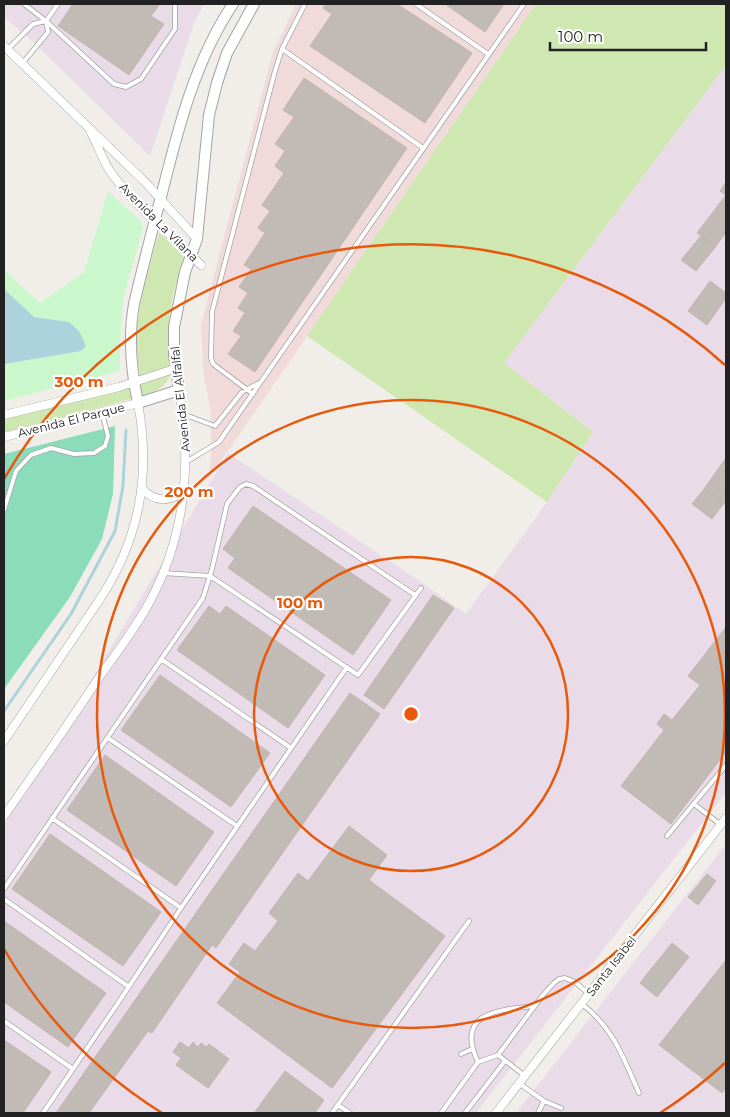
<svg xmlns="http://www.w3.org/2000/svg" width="730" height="1117" viewBox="0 0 730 1117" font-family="Montserrat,sans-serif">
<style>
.commercial{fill:#f1dada}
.industrial{fill:#eadbe8}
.grass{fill:#cfe8b2}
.park{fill:#caf8cc}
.pitch{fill:#8bdcba}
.water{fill:#acd3dd}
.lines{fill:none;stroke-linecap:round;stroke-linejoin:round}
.stream{stroke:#acd3dd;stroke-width:3}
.building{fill:#c2bab5;stroke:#c3b5ac}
.service-casing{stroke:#a3a3a3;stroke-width:5.5}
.minor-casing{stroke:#a3a3a3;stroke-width:9}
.tertiary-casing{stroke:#a3a3a3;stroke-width:12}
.service{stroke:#fff;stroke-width:4}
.minor{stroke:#fff;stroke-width:8}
.tertiary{stroke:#fff;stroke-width:10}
.ring{fill:none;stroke:#e8590c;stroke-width:2.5}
.labels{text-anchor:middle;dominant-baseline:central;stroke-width:4.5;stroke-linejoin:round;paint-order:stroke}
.street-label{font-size:12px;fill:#222;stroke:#fff}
.centre{fill:#e8590c;stroke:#fff;stroke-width:2.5}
.ring-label{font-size:15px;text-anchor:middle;font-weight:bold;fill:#e8590c;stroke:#fff;stroke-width:4.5;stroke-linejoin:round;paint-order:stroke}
</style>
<rect width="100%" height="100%" fill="#f1eee9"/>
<path class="commercial" d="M 296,4 L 536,4 L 208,480 L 211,459 L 211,414 L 203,370 L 201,324 L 273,52 Z"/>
<path class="industrial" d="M 4,4 L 204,4 L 194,23 L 150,156 L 29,38 L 4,17 Z
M 726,65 L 726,792 L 476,1113 L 4,1113 L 4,825 L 228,453 L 418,580 L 466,614 L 547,502 L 593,432 L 504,363 Z
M 726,844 L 726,1113 L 516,1113 L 594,1013 Z"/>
<path class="grass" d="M 536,4 L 726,4 L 726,65 L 504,363 L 593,432 L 547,502 L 307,336 Z
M 159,232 L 184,257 L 173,295 L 169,317 L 170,376 C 164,389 155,391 142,396 L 4,433 L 4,419 L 113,391 L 129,385 L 140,374 C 129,327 147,277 159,232 Z"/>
<path class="park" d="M 108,192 L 140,220 L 143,228 L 123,300 L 120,341 L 120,371 L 4,401 L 4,270 L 40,303 L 84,272 Z"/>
<path class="pitch" d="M 115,426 L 113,494 L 102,539 L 70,597 L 4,689 L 4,454 Z"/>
<path class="water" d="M 4,289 L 34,317 L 69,322 L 79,331 L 86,346 L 81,351 L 4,364 Z"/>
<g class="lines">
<path class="stream" d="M 4,711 L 71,614 L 115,531 L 123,486 L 126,430"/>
</g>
<path class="building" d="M 73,4 L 160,4 L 151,16 L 164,24 L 129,75 L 58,26 Z
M 326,4 L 397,4 L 472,53 L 425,123 L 310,46 L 332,14 L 323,8 Z
M 445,4 L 504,4 L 485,32 Z
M 304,78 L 407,148 L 255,372 L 228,354 L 241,336 L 233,331 L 245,313 L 238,308 L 248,293 L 239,287 L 251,269 L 244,265 L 265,233 L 258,228 L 270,211 L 262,205 L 284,173 L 275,166 L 285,151 L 275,144 L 294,117 L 283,110 Z
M 726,182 L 726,195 L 720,191 Z
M 726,195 L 726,232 L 716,246 L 697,233 Z
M 701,236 L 716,246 L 696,271 L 681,260 Z
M 710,281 L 726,293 L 726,298 L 707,325 L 688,311 Z
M 726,458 L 726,491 L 719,500 L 704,489 Z
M 704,489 L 724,503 L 712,519 L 692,504 Z
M 726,491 L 726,505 L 719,500 Z
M 253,506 L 391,600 L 353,655 L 228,568 L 235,558 L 223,549 Z
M 433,595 L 454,608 L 384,709 L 364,695 Z
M 209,606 L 220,614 L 226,606 L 325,675 L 288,728 L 177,650 Z
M 726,627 L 726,752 L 671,824 L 621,786 L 664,730 L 657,724 L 664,714 L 672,720 L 700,685 L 688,676 Z
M 160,675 L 270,753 L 231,807 L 121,730 Z
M 350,693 L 380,714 L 216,948 L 212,945 L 152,1033 L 148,1031 L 89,1113 L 56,1113 Z
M 105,755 L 214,832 L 176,886 L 67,810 Z
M 349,826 L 387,855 L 369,880 L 445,936 L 332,1088 L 217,1003 L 240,972 L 229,964 L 244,943 L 255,951 L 278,921 L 269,913 L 298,873 L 308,881 Z
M 50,834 L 161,912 L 123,966 L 12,889 Z
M 707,874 L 716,881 L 698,905 L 688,897 Z
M 4,921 L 106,993 L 68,1047 L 4,1002 Z
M 672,943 L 689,957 L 657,997 L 640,983 Z
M 726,960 L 726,1088 L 722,1093 L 659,1045 Z
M 4,1040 L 51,1072 L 23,1113 L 4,1113 Z
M 180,1042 L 189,1048 L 193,1042 L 198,1047 L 201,1043 L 206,1047 L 209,1044 L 229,1059 L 208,1088 L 176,1065 L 181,1058 L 173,1052 Z
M 285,1071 L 324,1100 L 315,1113 L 254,1113 Z"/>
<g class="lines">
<defs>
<path id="service" d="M 24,4 L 46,21 L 114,84 L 126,87 L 141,79 L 175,29 L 175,4
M 416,4 L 488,54
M 282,49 L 423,148
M 7,50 L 33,24 L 46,21
M 22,64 L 48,32 L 46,21 L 58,4
M 253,394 L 213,364 L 211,358 L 212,312 L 275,71 L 282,49 L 305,4
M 183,414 L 215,426 L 242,392 L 259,383
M 186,462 L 219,442 L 524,4
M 4,510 L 16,471 L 31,455 L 51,448 L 74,454 L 94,453 L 105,446 L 108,436 L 102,413
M 163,573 L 210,576 L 358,675 L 421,588
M 161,659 L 291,748
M 108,738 L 237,826
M 694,804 L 721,825
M 52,818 L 181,908
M 667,836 L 726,765
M 4,889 L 203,598 L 212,569 L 227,504 L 240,487 L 246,484 L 253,486 L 415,595
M 4,899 L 129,987
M 582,1004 C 614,1029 623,1057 639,1093
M 4,1021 L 73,1069
M 461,1054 L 472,1049
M 498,1055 L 525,1076
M 478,1062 C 454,1012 499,1010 535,1006
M 520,1084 L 544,1101 L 538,1113
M 544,1101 L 561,1108
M 338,1105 L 350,1113
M 43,1113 L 118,1003 L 181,908 L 347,667
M 332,1113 L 469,921
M 441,1113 L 478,1062 L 498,1055 L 543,995 L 554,983 L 559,979 L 565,978 L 575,982 L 589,994
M 465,1113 L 505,1061"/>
<path id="minor" d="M 4,46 L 146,183 L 197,239
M 91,133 C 98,145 102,159 110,171 C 132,204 173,236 201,265
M 4,415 L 119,387 L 177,368
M 4,437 L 138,403 C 151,474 140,538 100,599 L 4,741
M 142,488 C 153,502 173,504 184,488
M 4,816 C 35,772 66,727 96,682 C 114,656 134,631 149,603 C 185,537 192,463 179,390
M 496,1113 L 726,818"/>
<path id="tertiary" d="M 233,4 C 196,59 179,125 163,189 C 153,227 143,266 134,304 C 128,338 131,370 138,403 L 179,390 L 174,355 L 174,327 L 185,272 L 197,239 L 209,115 L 217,83 L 227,53 L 254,4"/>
</defs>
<use href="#service" class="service-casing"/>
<use href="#minor" class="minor-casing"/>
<use href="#tertiary" class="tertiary-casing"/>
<use href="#service" class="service"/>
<use href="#minor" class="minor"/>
<use href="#tertiary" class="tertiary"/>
</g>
<g class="ring">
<circle cx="411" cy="714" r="157"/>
<circle cx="411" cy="714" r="314"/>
<path d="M725 1063A470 470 0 0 1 660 1113M162 1113A470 470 0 0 1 4 949M4 479A470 470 0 0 1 725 365"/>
</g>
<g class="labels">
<g class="street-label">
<text transform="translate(159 222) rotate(45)">Avenida La Vilana</text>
<text transform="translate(180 399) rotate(-96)">Avenida El Alfalfal</text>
<text transform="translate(71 420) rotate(-14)">Avenida El Parque</text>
<text transform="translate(611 966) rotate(-52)">Santa Isabel</text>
</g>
</g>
<circle cx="411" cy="714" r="8" class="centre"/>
<g class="ring-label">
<text x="79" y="387">300 m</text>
<text x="189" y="497">200 m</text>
<text x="300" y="608">100 m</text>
</g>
<rect width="730" height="1117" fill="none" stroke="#222222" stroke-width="10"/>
<path d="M550 42v8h156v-8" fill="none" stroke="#222222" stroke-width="2.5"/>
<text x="558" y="42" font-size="15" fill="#222222" stroke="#ffffff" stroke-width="4" paint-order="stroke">100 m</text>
</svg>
